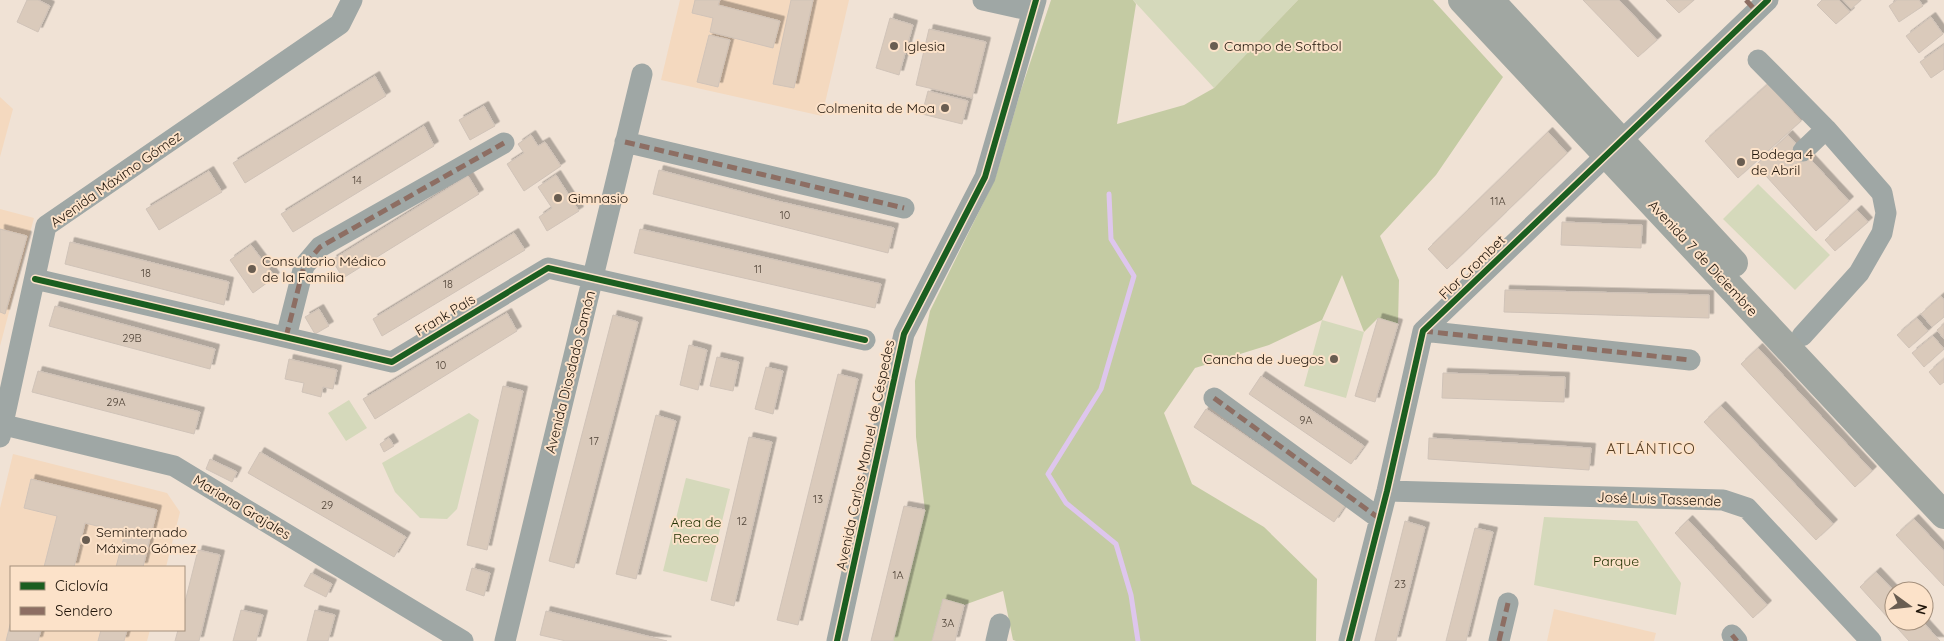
<svg xmlns="http://www.w3.org/2000/svg" width="1944" height="641" viewBox="0 0 1944 641" font-family="Quicksand,sans-serif">
<style>
.built{fill:#f4d9bf}
.green{fill:#d5d9bb}
.forest{fill:#c4cba3}
.lines{fill:none;stroke-linecap:round;stroke-linejoin:round}
.stream{stroke:#dec6ed;stroke-width:5}
.building{fill:#dacabb;stroke:#d0c3b8;filter:url(#shadow)}
.minor{stroke:#9fa7a5;stroke-width:21}
.major{stroke:#a1a7a2;stroke-width:28}
.quiet{stroke:#8d6e63;stroke-width:5;stroke-dasharray:10 5;stroke-linecap:butt}
.cycleway-casing{stroke:#fce2c9;stroke-width:9}
.cycleway{stroke:#1b5e20;stroke-width:6}
.poi-dot{fill:#695d51;stroke:#fce2c9;stroke-width:2}
.labels{text-anchor:middle;dominant-baseline:central;stroke-width:4;stroke-linejoin:round;paint-order:stroke}
.number-label{font-size:11px;fill:#504438}
.poi-label{font-size:14px;fill:#20150a;stroke:#fce2c9;text-anchor:start}
.street-label{font-size:14px;fill:#20150a;stroke:#fce2c9}
.park-label{font-size:14px;fill:#233203;stroke:#fce2c9}
.neighbourhood-label{font-size:15px;letter-spacing:1px;fill:#563d21;stroke:#fce2c9}
</style>
<defs>
<filter id="shadow"><feDropShadow dx="4.5" dy="-4.5" stdDeviation="0" flood-color="#0004"/></filter>
</defs>
<rect width="100%" height="100%" fill="#f0e2d5"/>
<path class="built" d="M 680,0 L 849,0 L 822,116 L 661,80 Z
M 0,97 L 13,109 L 0,157 Z
M 0,209 L 34,218 L 0,346 Z
M 13,454 L 167,493 L 180,512 L 166,567 L 11,567 L 11,630 L 150,630 L 147,641 L 0,641 L 0,508 Z
M 1554,609 L 1656,633 L 1654,641 L 1547,641 Z"/>
<path class="green" d="M 1133,0 L 1298,0 L 1214,88 Z
M 1758,184 L 1830,255 L 1795,290 L 1723,219 Z
M 1322,320 L 1364,332 L 1346,398 L 1304,386 Z
M 349,400 L 367,428 L 346,441 L 328,413 Z
M 469,413 L 479,420 L 457,509 L 447,519 L 420,518 L 395,492 L 382,463 Z
M 686,478 L 730,489 L 707,582 L 663,571 Z
M 1544,517 L 1637,521 L 1681,583 L 1676,615 L 1534,585 Z"/>
<path class="forest" d="M 1051,0 L 1133,0 L 1136,4 L 1117,124 L 1184,105 L 1214,88 L 1298,0 L 1433,0 L 1503,77 L 1436,175 L 1380,236 L 1399,280 L 1398,324 L 1378,318 L 1364,332 L 1342,275 L 1322,320 L 1269,345 L 1195,368 L 1164,413 L 1192,484 L 1264,527 L 1317,579 L 1316,641 L 1016,641 L 1013,640 L 1003,591 L 964,605 L 943,599 L 932,641 L 893,641 L 925,510 L 916,437 L 915,381 L 930,311 L 995,179 L 1021,90 Z"/>
<g class="lines">
<path class="stream" d="M 1109,194 L 1111,239 L 1134,276 L 1101,389 L 1048,474 L 1066,503 L 1116,544 L 1131,595 L 1138,641"/>
</g>
<path class="building" d="M 27,0 L 38,0 L 50,6 L 38,32 L 17,22 Z
M 695,0 L 720,0 L 718,5 L 780,21 L 773,48 L 710,32 L 713,18 L 692,13 Z
M 791,0 L 813,0 L 794,88 L 773,84 Z
M 1583,0 L 1619,0 L 1657,40 L 1638,57 Z
M 1666,0 L 1694,0 L 1679,13 Z
M 1822,0 L 1839,0 L 1850,12 L 1836,24 L 1817,5 Z
M 1843,0 L 1861,0 L 1851,9 Z
M 1897,0 L 1919,0 L 1923,6 L 1899,22 L 1889,6 Z
M 1931,17 L 1943,34 L 1919,53 L 1906,36 Z
M 890,18 L 913,25 L 899,75 L 876,68 Z
M 929,29 L 986,42 L 972,98 L 916,85 Z
M 709,35 L 730,40 L 718,87 L 697,82 Z
M 1944,45 L 1944,69 L 1931,78 L 1920,62 Z
M 375,76 L 386,96 L 245,183 L 233,163 Z
M 1768,84 L 1801,121 L 1738,178 L 1705,141 Z
M 928,91 L 968,101 L 962,124 L 922,114 Z
M 484,106 L 495,126 L 470,140 L 459,120 Z
M 424,126 L 434,146 L 293,232 L 281,214 Z
M 1548,132 L 1567,153 L 1447,269 L 1428,249 Z
M 531,135 L 538,146 L 545,142 L 561,166 L 524,191 L 507,164 L 524,153 L 518,144 Z
M 1788,135 L 1849,201 L 1816,231 L 1756,165 Z
M 659,170 L 777,201 L 894,228 L 888,253 L 653,194 Z
M 209,171 L 222,192 L 159,230 L 146,209 Z
M 556,175 L 579,211 L 547,231 L 539,217 L 552,208 L 538,187 Z
M 468,176 L 479,194 L 343,278 L 332,260 Z
M 1857,210 L 1868,222 L 1835,251 L 1825,240 Z
M 1562,222 L 1642,225 L 1641,248 L 1561,245 Z
M 0,229 L 27,236 L 5,314 L 0,312 Z
M 640,229 L 881,284 L 875,308 L 634,253 Z
M 514,233 L 525,250 L 382,336 L 373,319 Z
M 70,242 L 229,282 L 224,305 L 65,264 Z
M 251,245 L 275,277 L 253,293 L 230,260 Z
M 1505,290 L 1709,295 L 1709,318 L 1504,312 Z
M 1941,296 L 1944,300 L 1944,317 L 1932,327 L 1921,314 Z
M 55,306 L 215,349 L 210,369 L 49,326 Z
M 319,309 L 329,326 L 315,334 L 305,317 Z
M 507,313 L 517,331 L 375,419 L 363,399 Z
M 613,315 L 638,322 L 574,568 L 549,561 Z
M 1378,318 L 1398,324 L 1375,402 L 1355,396 Z
M 1917,318 L 1928,331 L 1909,348 L 1897,335 Z
M 1944,324 L 1944,339 L 1937,330 Z
M 1933,336 L 1944,349 L 1924,367 L 1912,353 Z
M 689,345 L 707,350 L 698,390 L 680,385 Z
M 1758,348 L 1872,471 L 1855,487 L 1741,364 Z
M 717,357 L 739,362 L 733,391 L 710,386 Z
M 289,359 L 337,370 L 333,389 L 323,387 L 321,397 L 302,392 L 304,383 L 285,379 Z
M 1944,359 L 1944,382 L 1940,385 L 1929,372 Z
M 766,367 L 783,371 L 773,414 L 755,409 Z
M 38,371 L 200,412 L 194,434 L 32,392 Z
M 1443,373 L 1565,377 L 1564,402 L 1442,398 Z
M 838,374 L 858,379 L 798,625 L 777,620 Z
M 1261,376 L 1364,446 L 1351,464 L 1249,394 Z
M 503,386 L 523,391 L 487,550 L 467,545 Z
M 1721,406 L 1833,524 L 1816,540 L 1704,422 Z
M 1206,409 L 1346,504 L 1334,522 L 1194,427 Z
M 656,415 L 676,421 L 636,579 L 616,574 Z
M 749,437 L 772,442 L 734,606 L 711,600 Z
M 389,438 L 394,446 L 384,452 L 380,444 Z
M 1429,438 L 1591,448 L 1589,470 L 1428,459 Z
M 260,452 L 406,537 L 394,557 L 248,473 Z
M 210,459 L 237,472 L 232,482 L 206,469 Z
M 31,479 L 157,510 L 143,567 L 116,567 L 125,533 L 85,523 L 74,567 L 44,567 L 57,516 L 24,508 Z
M 904,506 L 925,510 L 893,641 L 871,641 Z
M 1914,519 L 1944,551 L 1944,586 L 1896,535 Z
M 1688,520 L 1767,605 L 1753,618 L 1675,533 Z
M 1405,521 L 1425,527 L 1396,641 L 1375,641 Z
M 1475,528 L 1493,532 L 1466,641 L 1446,641 Z
M 198,550 L 220,555 L 199,641 L 175,641 L 178,630 L 184,630 L 184,606 Z
M 472,568 L 490,573 L 484,596 L 466,590 Z
M 1876,572 L 1894,591 L 1894,621 L 1922,621 L 1940,641 L 1909,641 L 1860,587 Z
M 311,573 L 332,584 L 326,597 L 304,586 Z
M 943,599 L 964,605 L 955,641 L 932,641 Z
M 241,610 L 263,615 L 256,641 L 233,641 Z
M 315,610 L 335,615 L 328,641 L 307,641 Z
M 546,611 L 667,641 L 566,641 L 540,635 Z
M 11,621 L 11,630 L 41,630 L 38,641 L 6,641 Z
M 101,630 L 127,630 L 124,641 L 98,641 Z"/>
<g class="lines">
<path class="minor" d="M 983,0 L 1033,11
M 1758,60 L 1826,129 L 1882,193 L 1886,213 L 1882,233 L 1859,273 L 1802,336
M 625,142 L 904,208
M 1803,151 L 1826,129
M 35,279 L 392,362 L 548,268 L 865,340
M 1423,331 L 1690,360
M 286,337 L 304,266 L 320,247 L 504,143
M 1214,398 L 1380,519
M 0,424 L 174,466 L 463,641
M 0,437 L 46,226 L 340,24 L 352,0
M 1387,491 L 1723,500 L 1747,508 L 1871,641
M 1732,635 L 1737,641
M 505,641 L 642,74
M 837,641 L 904,334 L 985,177 L 1036,0
M 996,641 L 1000,624
M 1349,641 L 1387,491 L 1423,331 L 1768,0
M 1499,641 L 1508,603"/>
<path class="major" d="M 1462,0 L 1944,515
M 1490,0 L 1734,263"/>
<path class="quiet" d="M 1746,0 L 1756,11
M 625,142 L 904,208
M 1423,331 L 1690,360
M 286,337 L 304,266 L 320,247 L 504,143
M 1214,398 L 1380,519
M 1732,635 L 1737,641
M 1499,641 L 1508,603"/>
<defs>
<path id="cycleway" d="M 35,279 L 392,362 L 548,268 L 865,340
M 837,641 L 904,334 L 985,177 L 1036,0
M 1349,641 L 1387,491 L 1423,331 L 1768,0"/>
</defs>
<use href="#cycleway" class="cycleway-casing"/>
<use href="#cycleway" class="cycleway"/>
</g>
<g class="poi-dot">
<circle cx="894" cy="46" r="5"/>
<circle cx="1214" cy="46" r="5"/>
<circle cx="945" cy="108" r="5"/>
<circle cx="1741" cy="162" r="5"/>
<circle cx="558" cy="198" r="5"/>
<circle cx="252" cy="269" r="5"/>
<circle cx="1334" cy="359" r="5"/>
<circle cx="86" cy="540" r="5"/>
</g>
<g class="labels">
<g class="number-label">
<text x="357" y="180">14</text>
<text x="1498" y="201">11A</text>
<text x="785" y="215">10</text>
<text x="758" y="269">11</text>
<text x="146" y="273">18</text>
<text x="448" y="284">18</text>
<text x="132" y="338">29B</text>
<text x="441" y="365">10</text>
<text x="116" y="402">29A</text>
<text x="1306" y="420">9A</text>
<text x="594" y="441">17</text>
<text x="818" y="499">13</text>
<text x="327" y="505">29</text>
<text x="742" y="521">12</text>
<text x="898" y="575">1A</text>
<text x="1400" y="584">23</text>
<text x="948" y="623">3A</text>
</g>
<g class="poi-label">
<text x="904" y="46">Iglesia</text>
<text x="1224" y="46">Campo de Softbol</text>
<text x="935" y="108" text-anchor="end">Colmenita de Moa</text>
<text x="1751" y="154">Bodega 4<tspan x="1751" dy="16">de Abril</tspan></text>
<text x="568" y="198">Gimnasio</text>
<text x="262" y="261">Consultorio Médico<tspan x="262" dy="16">de la Familia</tspan></text>
<text x="1324" y="359" text-anchor="end">Cancha de Juegos</text>
<text x="96" y="532">Seminternado<tspan x="96" dy="16">Máximo Gómez</tspan></text>
</g>
<g class="street-label">
<text transform="translate(116 179) rotate(-35)">Avenida Máximo Gómez</text>
<text transform="translate(1703 258) rotate(47)">Avenida 7 de Diciembre</text>
<text transform="translate(1472 267) rotate(-44)">Flor Crombet</text>
<text transform="translate(445 315) rotate(-31)">Frank País</text>
<text transform="translate(570 372) rotate(-76)">Avenida Diosdado Samón</text>
<text transform="translate(865 455) rotate(-78)">Avenida Carlos Manuel de Céspedes</text>
<text transform="translate(1659 499) rotate(2)">José Luis Tassende</text>
<text transform="translate(242 507) rotate(31)">Mariana Grajales</text>
</g>
<g class="park-label">
<text x="696" y="522">Area de<tspan x="696" dy="16">Recreo</tspan></text>
<text x="1616" y="561">Parque</text>
</g>
<g class="neighbourhood-label">
<text x="1651" y="448">ATLÁNTICO</text>
</g>
</g>
<rect x="10" y="566" width="175" height="65" fill="#fce2c9" stroke="#a4907d"/>
<rect x="20" y="582" width="25" height="8" fill="#1b5e20" stroke="#a4907d"/>
<text x="55" y="591" font-size="15" fill="#20150a">Ciclovía</text>
<rect x="20" y="607" width="25" height="8" fill="#8d6e63" stroke="#a4907d"/>
<text x="55" y="616" font-size="15" fill="#20150a">Sendero</text>
<g transform="translate(1909 606) rotate(105)"><circle r="24" fill="#fce2c9" stroke="#a4907d"/>
<path d="M0-4L9 19L0 12L-9 19Z" fill="#695d51"/>
<text y="-8" font-size="14" font-weight="bold" text-anchor="middle" fill="#20150a">N</text>
</g>
</svg>
